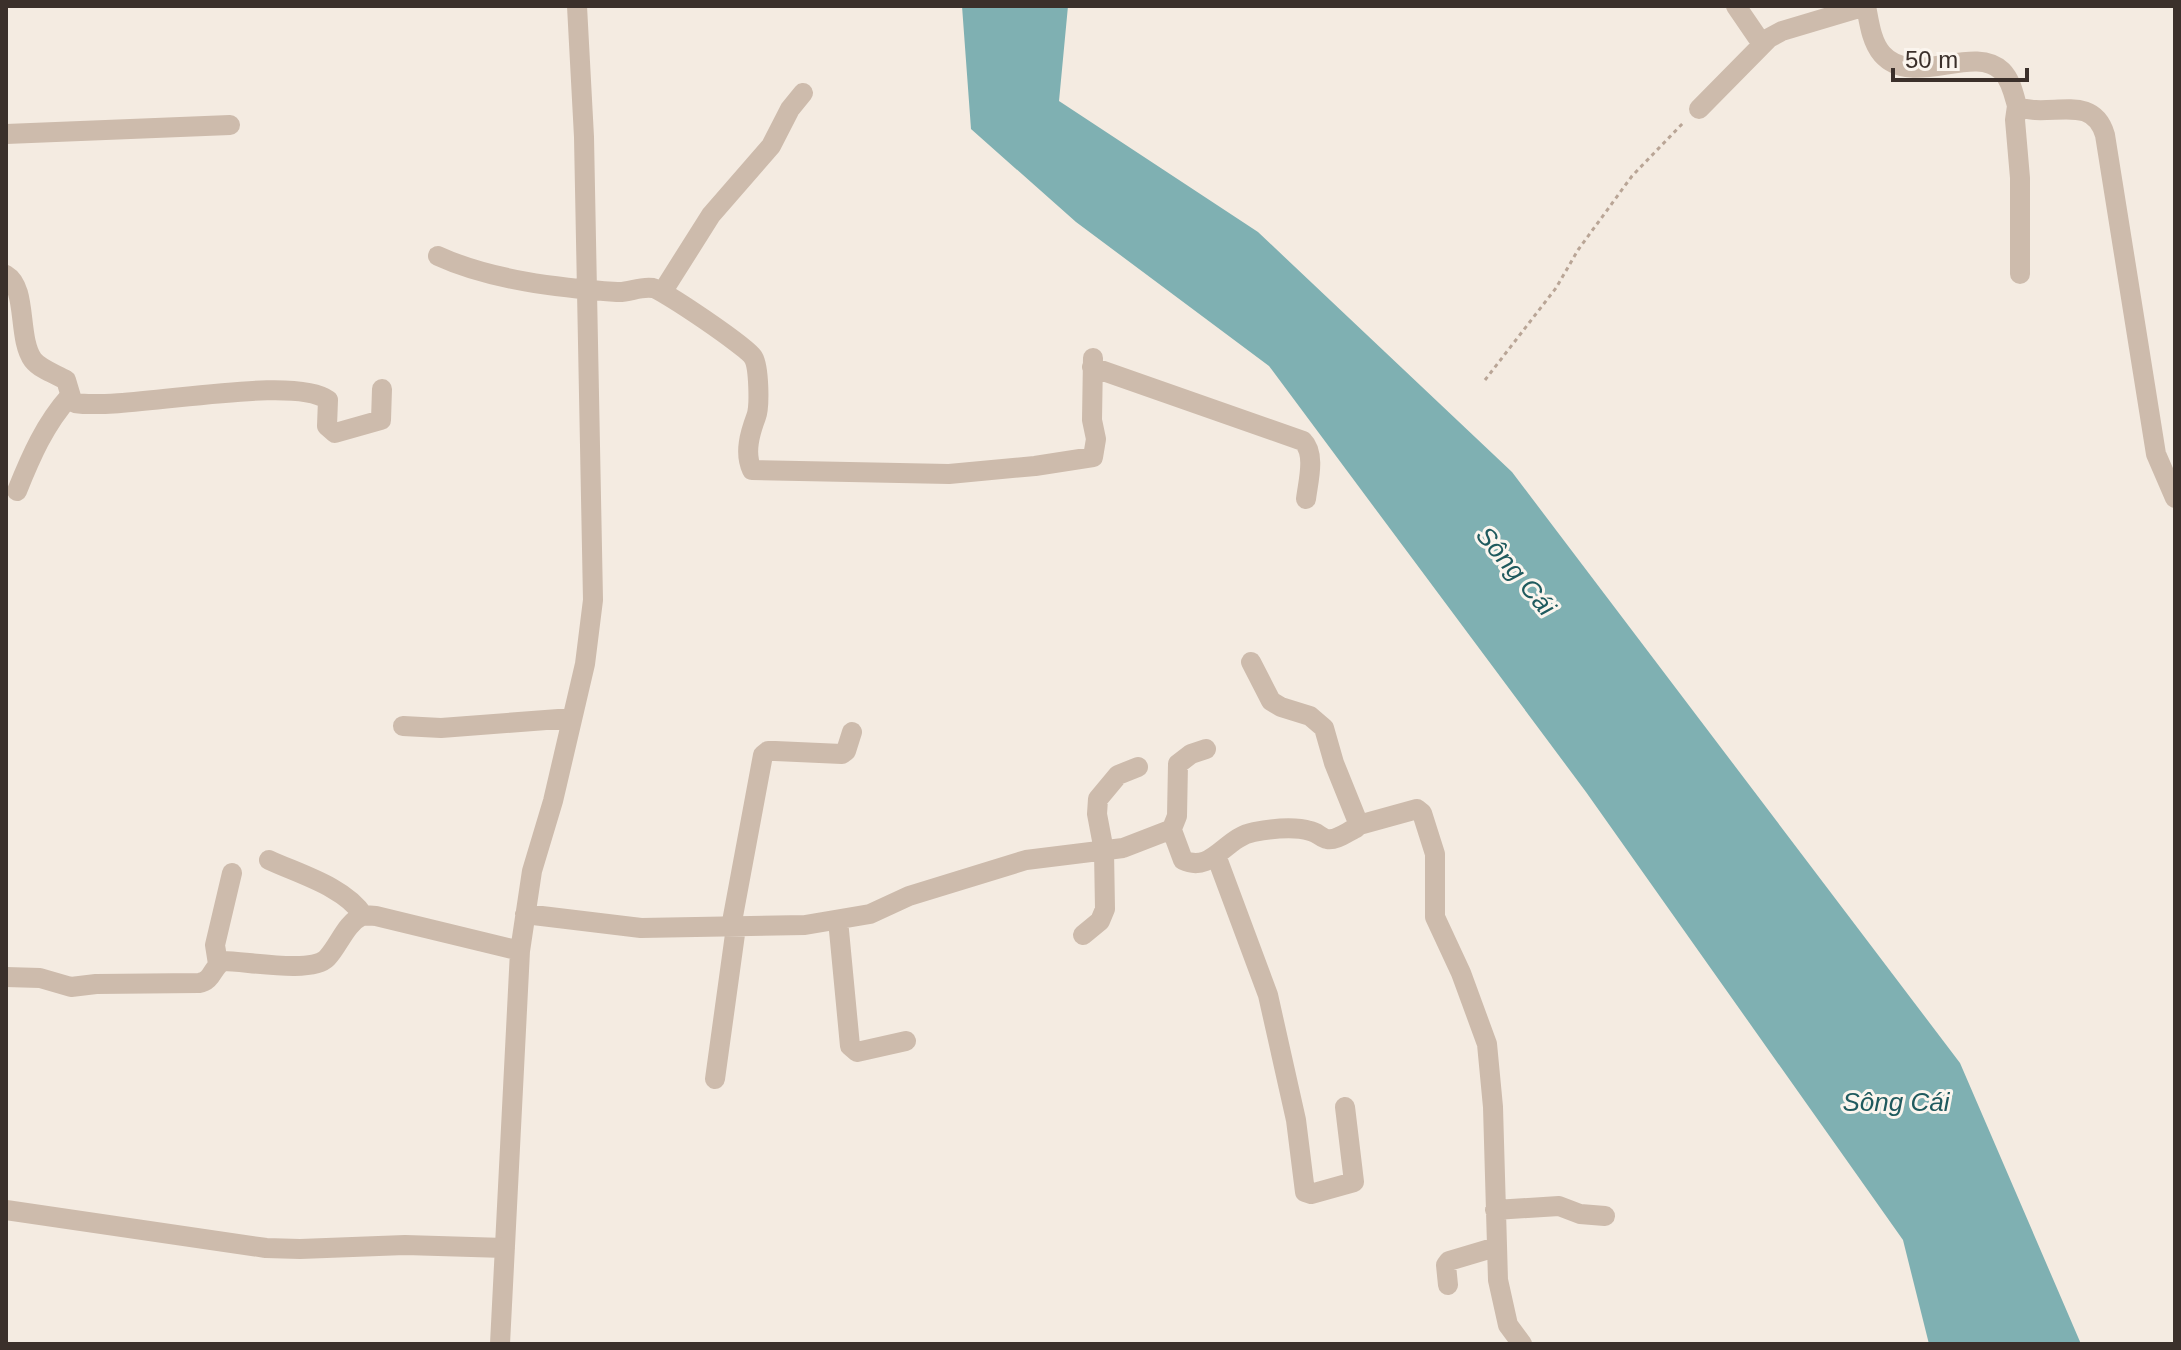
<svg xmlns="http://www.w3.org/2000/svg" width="2181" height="1350" viewBox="0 0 2181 1350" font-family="Helvetica,sans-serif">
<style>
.water{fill:#7fb0b2}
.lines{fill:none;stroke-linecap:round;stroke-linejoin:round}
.path{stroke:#b9a596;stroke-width:3;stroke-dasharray:4 4;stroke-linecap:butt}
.minor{stroke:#cdbbac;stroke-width:20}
.labels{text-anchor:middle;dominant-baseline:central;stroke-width:6;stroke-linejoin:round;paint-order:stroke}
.water-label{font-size:26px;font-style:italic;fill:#1f5a5e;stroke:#fbf5ee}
</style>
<rect width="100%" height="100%" fill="#f4ebe1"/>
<path class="water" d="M 962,6 L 1068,6 L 1059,101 L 1258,232 L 1512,472 L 1960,1063 L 2081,1344 L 1929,1344 L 1903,1240 L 1586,792 L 1269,366 L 1076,222 L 971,129 Z"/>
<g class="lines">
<path class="path" d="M 1485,380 L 1556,288 L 1578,250 L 1632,176 L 1684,122"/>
<path class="minor" d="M 1736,6 L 1762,44
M 2017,106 L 2015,120 L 2020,178 L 2020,274
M 1699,109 L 1769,38 L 1782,31 L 1866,6 C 1869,21 1871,41 1882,54 C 1913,89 1973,43 2002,71 C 2011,80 2014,95 2017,106 C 2048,120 2092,91 2105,135 L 2156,454 L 2175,498
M 6,134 L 230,125
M 438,256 C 490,280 559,288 617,292 C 629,293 639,286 653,288 C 663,290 747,347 753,357 C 759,366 760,407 756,417 C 750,433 744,453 752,470 L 949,474 L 1035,466 L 1093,457 L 1096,439 L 1092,420 L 1093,358
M 6,275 C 28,288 17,338 33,360 C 40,369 55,374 66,380 L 72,400 L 75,403 C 128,411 291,373 328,400 L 327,426 L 335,433 L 381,420 L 382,389
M 663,291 L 711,215 L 771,146 L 790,109 L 803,93
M 1092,367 L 1303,441 C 1316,454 1308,482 1306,499
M 17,491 C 31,456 45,424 70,396
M 403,726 L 441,728 L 572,718
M 1359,825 L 1417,809 L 1422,813 L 1435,854 L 1435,917 L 1461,973 L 1487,1044 L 1493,1107 L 1498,1280 L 1508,1325 L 1522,1344
M 1171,831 L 1177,816 L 1178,764 L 1191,754 L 1206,749
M 1217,858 L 1268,995 L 1296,1120 L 1305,1192 L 1311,1194 L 1354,1182 L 1345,1107
M 269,860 C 299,874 345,887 363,915
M 525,914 L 641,928 L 805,925 L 870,914 L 909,896 L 1026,860 L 1123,848 L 1167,831 L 1173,833 L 1183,860 C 1212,874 1225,837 1254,832 C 1270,829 1294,826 1310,831 C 1317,832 1321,838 1327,839 C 1336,841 1347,832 1356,828 L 1359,825 L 1334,763 L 1324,728 L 1310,716 L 1281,707 L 1271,701 L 1251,662
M 838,920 L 850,1046 L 857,1052 L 906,1041
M 731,927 L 763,755 L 768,751 L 775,751 L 842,754 L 846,751 L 852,732
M 1083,935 L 1100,921 L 1105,909 L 1104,851 L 1097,814 L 1098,799 L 1118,775 L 1138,767
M 218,964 L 215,945 L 232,873
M 6,977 L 40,978 L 71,987 L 96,984 L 199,983 C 213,981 212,967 223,961 C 246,961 312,974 327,958 C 340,944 345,924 363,915 L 376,916 L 520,951
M 715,1079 L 736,927
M 6,1210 L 266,1248 L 300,1249 L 405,1245 L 505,1248
M 1495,1210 L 1559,1206 L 1580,1214 L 1605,1216
M 1448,1285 L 1446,1265 L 1449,1261 L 1496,1247
M 500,1344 L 520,951 L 532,871 L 553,801 L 585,664 L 593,600 L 584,137 L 577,6"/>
</g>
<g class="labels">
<g class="water-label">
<text transform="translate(1516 571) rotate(50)">Sông Cái</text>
<text x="1896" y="1102">Sông Cái</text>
</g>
</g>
<rect width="2181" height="1350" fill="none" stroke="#3b302b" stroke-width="16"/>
<path d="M1893 68v12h134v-12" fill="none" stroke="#3b302b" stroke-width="4"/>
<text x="1905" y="68" font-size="24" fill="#3b302b" stroke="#fbf5ee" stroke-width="6" paint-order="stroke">50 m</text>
</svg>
